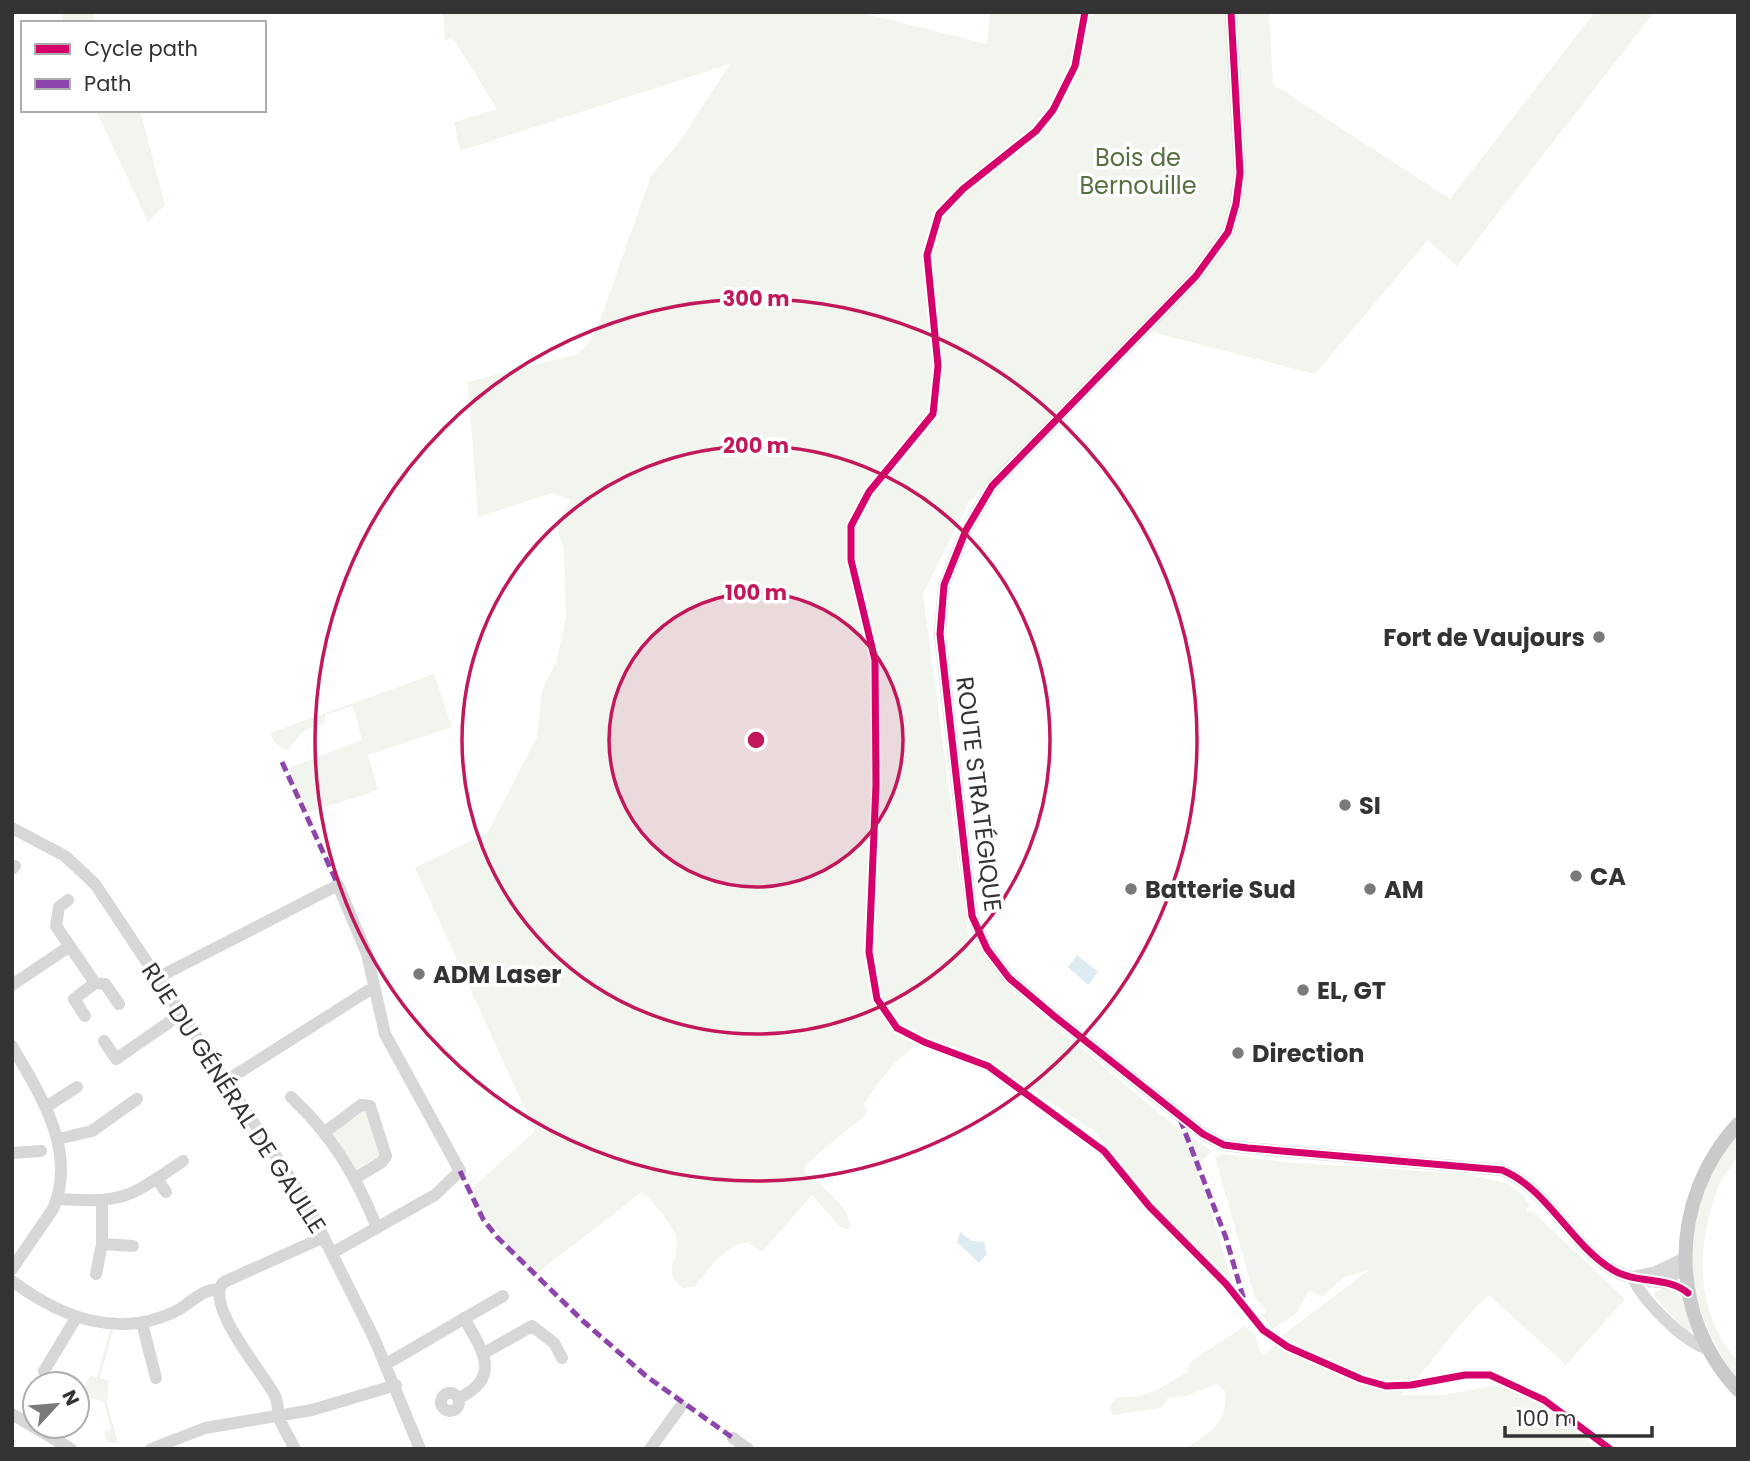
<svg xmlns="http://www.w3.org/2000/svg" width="1750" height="1461" viewBox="0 0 1750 1461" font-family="Poppins,sans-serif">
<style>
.green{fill:#f1f5ed}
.water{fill:#ddebf3}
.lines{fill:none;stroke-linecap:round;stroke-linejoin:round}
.minor{stroke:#d7d7d7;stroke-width:12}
.major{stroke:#cacaca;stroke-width:14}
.quiet{stroke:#8e44ad;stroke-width:5;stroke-dasharray:10 5;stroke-linecap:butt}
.cycleway-casing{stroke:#fff;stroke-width:11}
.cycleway{stroke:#d6006c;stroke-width:7}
.ring{fill:none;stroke:#c2185b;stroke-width:3.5}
.poi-dot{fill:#7a7a7a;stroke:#fff;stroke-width:2.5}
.labels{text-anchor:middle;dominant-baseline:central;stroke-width:7;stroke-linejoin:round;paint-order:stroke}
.park-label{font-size:24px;fill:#56703f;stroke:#fff}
.poi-label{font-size:24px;font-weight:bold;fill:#333;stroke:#fff;text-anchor:start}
.street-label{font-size:24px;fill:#333;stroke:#fff}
.centre{fill:#c2185b;stroke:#fff;stroke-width:3.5}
.ring-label{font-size:21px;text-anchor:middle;font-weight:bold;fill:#c2185b;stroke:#fff;stroke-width:7;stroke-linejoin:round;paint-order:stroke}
</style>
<rect width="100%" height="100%" fill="#fff"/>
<path class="green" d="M 61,12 L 93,12 L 94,23 L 64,23 Z
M 443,12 L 859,12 L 987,44 L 990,12 L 1269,12 L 1273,84 L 1450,199 L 1595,12 L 1654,12 L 1457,266 L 1428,240 L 1315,374 L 1144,330 L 968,503 L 923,594 L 968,934 L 1015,993 L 1177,1128 L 1212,1151 L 1198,1165 L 1232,1283 L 1148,1199 L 1093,1130 L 997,1067 L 928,1038 C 900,1053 881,1077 864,1104 L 867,1111 L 864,1116 L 805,1165 L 805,1173 C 820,1185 854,1208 849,1230 L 840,1227 L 812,1195 L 762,1252 C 757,1249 752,1244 747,1243 C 727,1241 706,1273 695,1286 L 683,1288 L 673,1279 C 669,1265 676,1260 677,1247 C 679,1228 654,1204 642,1192 L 532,1277 L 468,1192 L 535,1131 L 415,868 L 488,832 L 537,737 L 542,690 L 556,663 L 566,617 L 564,550 L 557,528 L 571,500 L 552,493 L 478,517 L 468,382 L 574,355 L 587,346 L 598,326 L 651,176 L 681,140 L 730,64 L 460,151 L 454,122 L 497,109 L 453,38 L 445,40 Z
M 96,110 L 140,110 L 165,205 L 148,222 Z
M 434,674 L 452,727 L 368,755 L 378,790 L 304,814 L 288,768 L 362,740 L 353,706 L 325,715 L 325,723 C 297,732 304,731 287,751 L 275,743 L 270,733 Z
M 365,1110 L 382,1155 L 354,1170 L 333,1133 Z
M 1738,1133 C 1738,1139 1740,1148 1738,1154 C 1734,1166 1722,1175 1718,1187 C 1696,1247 1694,1311 1738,1362 L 1738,1381 C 1692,1315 1674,1249 1711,1173 C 1717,1159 1729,1145 1738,1133 Z
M 1223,1154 L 1285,1162 L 1467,1174 L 1508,1184 L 1523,1195 L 1529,1205 L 1526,1211 L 1533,1212 L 1625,1299 L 1566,1365 L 1489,1295 C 1456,1324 1433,1364 1401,1395 L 1444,1395 L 1517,1381 L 1544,1395 L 1596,1449 L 1182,1449 C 1207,1438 1230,1421 1225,1391 L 1216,1384 L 1187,1396 L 1168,1398 L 1161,1408 L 1112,1415 L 1110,1406 L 1116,1398 C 1155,1396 1155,1390 1188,1372 L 1190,1362 L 1245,1326 L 1255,1335 L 1260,1351 L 1266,1355 L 1283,1335 L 1369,1270 L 1344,1277 L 1322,1297 L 1312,1291 L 1308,1292 L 1297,1313 L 1272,1329 L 1262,1315 L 1268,1311 L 1255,1298 L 1215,1157 Z
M 1665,1288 L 1682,1298 L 1692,1331 L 1689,1335 L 1654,1296 L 1653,1293 Z
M 110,1330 L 113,1330 L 100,1378 L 109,1381 L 107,1403 L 118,1443 L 108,1443 L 104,1432 L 111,1430 L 104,1402 L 80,1394 L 90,1376 L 97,1377 Z"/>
<path class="water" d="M 1077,955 L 1098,972 L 1088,985 L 1068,967 Z
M 960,1232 L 972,1241 L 984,1242 L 987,1254 L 979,1263 L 957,1242 Z"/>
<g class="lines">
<path class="minor" d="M 1231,12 L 1240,173 L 1236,204 L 1228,232 L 1196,276 L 992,486 L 966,530 L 944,585 L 940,634 L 972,916 L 987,949 L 1009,978 L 1054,1016 L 1203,1134 L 1224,1145 L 1248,1148 L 1502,1170 C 1548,1189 1570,1244 1613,1270 C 1636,1284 1668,1276 1688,1293
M 12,828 L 65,856 L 95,884 L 305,1200 L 374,1338 L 420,1449
M 12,869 L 15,866
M 68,900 L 59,907 L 56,926 L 95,983 L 105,984 L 119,1004
M 157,978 L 338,885 L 367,954 L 385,1034 L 460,1171 L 435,1195 L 332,1253
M 12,985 L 70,946
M 85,1016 L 74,999 L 95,983
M 104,1041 L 116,1059 L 181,1014
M 12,1046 C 40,1095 78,1151 53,1209 L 12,1269
M 224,1082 L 374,987
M 291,1097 C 331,1134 357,1177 377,1228
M 46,1107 L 77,1087
M 325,1132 L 361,1105 L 370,1106 L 386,1156 L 382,1162 L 355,1178
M 58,1139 L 92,1131 L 137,1099
M 12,1153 L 41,1151
M 157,1179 L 166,1192
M 58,1199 C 125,1203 128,1198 183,1161
M 102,1244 L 133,1246
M 96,1274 L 102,1244 L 102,1202
M 1632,1277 C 1644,1302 1681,1339 1707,1349
M 1632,1277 L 1656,1272 L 1685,1258
M 12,1281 C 62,1318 120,1341 180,1309 C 191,1302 204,1288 218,1290
M 1656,1282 L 1685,1270
M 142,1323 L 156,1378
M 484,1353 L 532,1326 L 554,1343 L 562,1358
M 386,1364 L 503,1296
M 44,1371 L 76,1318
M441 1402a9 9 0 1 1 18 0a9 9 0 1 1-18 0Z
M 459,1398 C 503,1377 482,1350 464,1318
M 12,1414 L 71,1449
M 733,1438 L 748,1449
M 151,1449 L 205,1428 L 312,1410 L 396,1385
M 295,1449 C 290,1439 284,1430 280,1420 C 277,1411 279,1402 274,1394 C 263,1373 202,1302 224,1282 L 324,1237
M 650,1449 L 681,1406"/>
<path class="major" d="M 1738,1124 C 1668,1200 1668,1315 1738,1390"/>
<path class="quiet" d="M 282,762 L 338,885
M 1180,1119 L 1226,1238 L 1244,1300
M 460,1171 L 483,1219 L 497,1237 L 583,1321 L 646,1376 L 733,1438"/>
<defs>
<path id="cycleway" d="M 1085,12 L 1075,66 L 1053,110 L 1036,131 L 963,189 L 939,214 L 927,255 L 938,366 L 933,414 L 869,492 L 851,526 L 851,560 L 875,660 L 876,785 L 869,952 L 877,999 L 897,1028 L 924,1042 L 988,1066 L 1104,1151 L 1149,1206 L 1226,1284 L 1263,1330 L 1288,1347 L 1361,1379 L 1386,1386 L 1411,1385 L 1465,1375 L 1490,1375 L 1544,1400 L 1610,1449
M 1231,12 L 1240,173 L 1236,204 L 1228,232 L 1196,276 L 992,486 L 966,530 L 944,585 L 940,634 L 972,916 L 987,949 L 1009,978 L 1054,1016 L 1203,1134 L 1224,1145 L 1248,1148 L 1502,1170 C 1548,1189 1570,1244 1613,1270 C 1636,1284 1668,1276 1688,1293"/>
</defs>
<use href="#cycleway" class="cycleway-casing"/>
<use href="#cycleway" class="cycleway"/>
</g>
<circle cx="756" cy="740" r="147" fill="#c2185b" fill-opacity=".12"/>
<g class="ring">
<circle cx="756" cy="740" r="147"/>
<circle cx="756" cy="740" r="294"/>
<circle cx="756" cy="740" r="441"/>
</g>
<g class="poi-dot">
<circle cx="1599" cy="637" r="7"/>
<circle cx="1345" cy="805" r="7"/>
<circle cx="1576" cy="876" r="7"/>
<circle cx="1131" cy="889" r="7"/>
<circle cx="1370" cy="889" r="7"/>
<circle cx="419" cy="974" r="7"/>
<circle cx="1303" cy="990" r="7"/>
<circle cx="1238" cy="1053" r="7"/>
</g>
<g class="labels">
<g class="park-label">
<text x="1138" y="157">Bois de<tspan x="1138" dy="28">Bernouille</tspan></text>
</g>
<g class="poi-label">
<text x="1585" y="637" text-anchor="end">Fort de Vaujours</text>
<text x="1359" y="805">SI</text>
<text x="1590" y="876">CA</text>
<text x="1145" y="889">Batterie Sud</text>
<text x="1384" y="889">AM</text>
<text x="433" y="974">ADM Laser</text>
<text x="1317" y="990">EL, GT</text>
<text x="1252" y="1053">Direction</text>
</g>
<g class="street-label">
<text transform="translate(979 794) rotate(83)">ROUTE STRATÉGIQUE</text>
<text transform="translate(234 1098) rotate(57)">RUE DU GÉNÉRAL DE GAULLE</text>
</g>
</g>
<circle cx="756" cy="740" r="10" class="centre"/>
<g class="ring-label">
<text x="756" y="306">300 m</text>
<text x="756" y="453">200 m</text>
<text x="756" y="600">100 m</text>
</g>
<rect width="1750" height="1461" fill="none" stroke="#333333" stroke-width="28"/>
<rect x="21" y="21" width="245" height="91" fill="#ffffff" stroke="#adadad" stroke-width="2"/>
<rect x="35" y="44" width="35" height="10" fill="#d6006c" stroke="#adadad" stroke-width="2"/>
<text x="84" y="56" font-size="21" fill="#333333">Cycle path</text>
<rect x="35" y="79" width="35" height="10" fill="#8e44ad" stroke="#adadad" stroke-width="2"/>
<text x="84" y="91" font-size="21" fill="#333333">Path</text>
<g transform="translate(56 1405) rotate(64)"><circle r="33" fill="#ffffff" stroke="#adadad" stroke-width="2"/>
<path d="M0-5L12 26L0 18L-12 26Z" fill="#7a7a7a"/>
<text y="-10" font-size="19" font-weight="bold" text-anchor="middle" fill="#333333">N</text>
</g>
<path d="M1505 1426v10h147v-10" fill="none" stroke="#333333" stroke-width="3.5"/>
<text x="1516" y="1426" font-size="21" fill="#333333" stroke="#ffffff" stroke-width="5" paint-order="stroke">100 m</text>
</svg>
